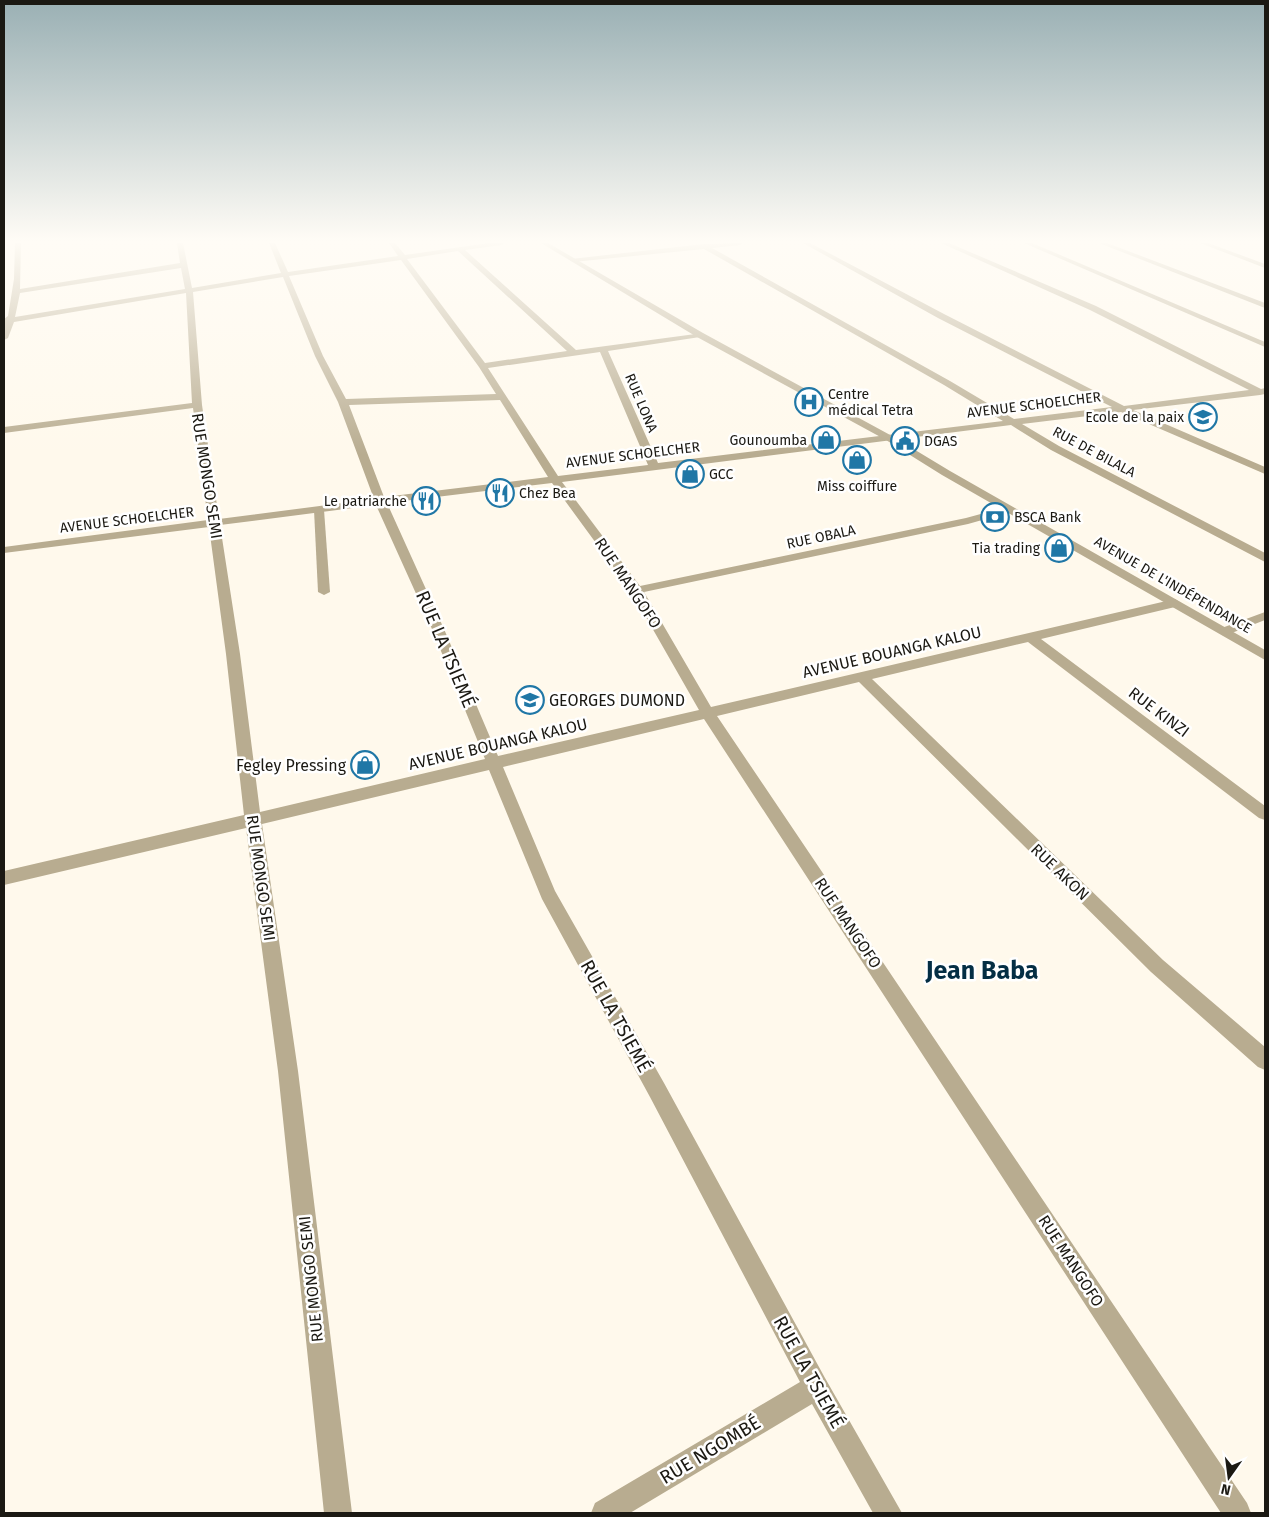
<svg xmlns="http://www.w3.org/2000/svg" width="1269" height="1517" viewBox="0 0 1269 1517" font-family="'Fira Sans',sans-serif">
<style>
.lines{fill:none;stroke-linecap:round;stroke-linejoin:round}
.service{fill:#b8ac90;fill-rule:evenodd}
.minor{fill:#b8ac90;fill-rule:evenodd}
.tertiary{fill:#b8ac90;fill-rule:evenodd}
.labels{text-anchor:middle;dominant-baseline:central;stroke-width:5;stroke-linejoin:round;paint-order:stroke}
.far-poi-label{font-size:14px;fill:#1b1913;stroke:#fff;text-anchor:start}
.far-street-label{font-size:14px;fill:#1b1913;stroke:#fff}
.street-label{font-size:16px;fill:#1b1913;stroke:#fff}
.poi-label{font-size:16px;fill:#1b1913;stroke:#fff;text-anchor:start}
.near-street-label{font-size:19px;fill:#1b1913;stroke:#fff}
.near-district-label{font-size:25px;font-weight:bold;fill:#042e44;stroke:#fff}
</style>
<rect width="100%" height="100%" fill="#fff9ec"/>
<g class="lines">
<path class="service" d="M 319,507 L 324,510 L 330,592 L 324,595 L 318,592 L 314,510 Z"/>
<path class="minor" d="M 15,243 L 21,243 L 20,289 L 180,263 L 177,243 L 183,243 L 192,288 L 281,273 L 269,243 L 275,243 L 288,272 L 398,256 L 389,243 L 395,243 L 405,255 L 489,243 L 504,243 L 501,245 L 465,250 L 576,350 L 703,333 L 703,337 L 700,337 L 608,351 L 658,463 L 1003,421 L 944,385 L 704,249 L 573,262 L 570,260 L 571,259 L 704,244 L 743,243 L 740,245 L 712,248 L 950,381 L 1014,419 L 1112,407 L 938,318 L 803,243 L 810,243 L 944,314 L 1124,406 L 1249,390 L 1090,310 L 941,243 L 949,243 L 1096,306 L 1261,389 L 1265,388 L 1265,394 L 1260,395 L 1133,410 L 1265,467 L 1265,474 L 1121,412 L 1022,424 L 1059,446 L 1265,553 L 1265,562 L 1051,450 L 1011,425 L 562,482 L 640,586 L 966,518 L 1010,506 L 1015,509 L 1014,511 L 968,524 L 644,592 L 711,707 L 1175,599 L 1181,603 L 1175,607 L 1041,639 L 1265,806 L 1265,820 L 1259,818 L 1028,642 L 872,679 L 1163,960 L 1265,1047 L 1265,1070 L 1258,1067 L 1151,972 L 859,682 L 717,716 L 1247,1503 L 1251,1513 L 1221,1513 L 704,719 L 503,767 L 555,891 L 664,1083 L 825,1378 L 902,1513 L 873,1513 L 812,1404 L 630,1513 L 591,1513 L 595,1503 L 800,1382 L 650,1097 L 542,899 L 489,770 L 262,824 L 298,1071 L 352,1513 L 324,1513 L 278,1071 L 246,828 L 4,885 L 4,871 L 244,815 L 226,654 L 209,527 L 4,553 L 4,547 L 208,520 L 193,408 L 4,433 L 4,427 L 192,403 L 186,293 L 14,322 L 8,338 L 4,340 L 5,323 L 4,323 L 4,319 L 8,316 L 14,279 ZM 458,251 L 567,351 L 485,363 L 407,259 ZM 401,260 L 479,367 L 496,394 L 346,399 L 323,356 L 289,276 ZM 181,268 L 185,289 L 15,317 L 20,293 ZM 283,277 L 315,356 L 338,402 L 374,499 L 219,519 L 202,405 L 193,292 ZM 600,352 L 648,465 L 558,476 L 488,368 ZM 500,400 L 548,477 L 384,497 L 349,405 ZM 552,483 L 631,591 L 699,710 L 498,756 L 444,629 L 387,503 ZM 376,505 L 432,629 L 485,759 L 260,812 L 240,654 L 220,525 Z
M 1024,243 L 1032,243 L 1265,342 L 1265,347 Z
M 1099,243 L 1107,243 L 1265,303 L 1265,308 Z
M 1200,243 L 1208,243 L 1265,264 L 1265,268 Z
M 1265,612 L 1265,620 L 1224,636 L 1218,632 L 1219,629 Z"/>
<path class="tertiary" d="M 541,243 L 548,243 L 703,333 L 892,436 L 950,471 L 1265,650 L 1265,660 L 942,475 L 886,440 L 697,337 Z"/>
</g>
<linearGradient id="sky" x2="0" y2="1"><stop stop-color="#9ab0b4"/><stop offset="0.53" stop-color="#fffcf6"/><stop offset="1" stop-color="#fffcf6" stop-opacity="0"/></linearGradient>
<rect width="1269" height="455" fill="url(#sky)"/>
<defs>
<symbol id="hospital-ring" viewBox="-11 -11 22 22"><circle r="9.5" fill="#fff" stroke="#2077a6" stroke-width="1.5"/><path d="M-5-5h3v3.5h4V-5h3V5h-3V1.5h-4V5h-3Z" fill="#2077a6"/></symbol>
<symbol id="school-ring" viewBox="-11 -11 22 22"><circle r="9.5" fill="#fff" stroke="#2077a6" stroke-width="1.5"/><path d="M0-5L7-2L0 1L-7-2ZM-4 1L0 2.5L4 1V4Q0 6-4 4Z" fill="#2077a6"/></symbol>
<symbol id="shop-ring" viewBox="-11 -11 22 22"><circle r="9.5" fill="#fff" stroke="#2077a6" stroke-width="1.5"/><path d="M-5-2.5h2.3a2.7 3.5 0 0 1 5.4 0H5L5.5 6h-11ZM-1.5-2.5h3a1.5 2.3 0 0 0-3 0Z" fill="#2077a6"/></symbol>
<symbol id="civic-ring" viewBox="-11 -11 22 22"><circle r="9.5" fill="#fff" stroke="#2077a6" stroke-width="1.5"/><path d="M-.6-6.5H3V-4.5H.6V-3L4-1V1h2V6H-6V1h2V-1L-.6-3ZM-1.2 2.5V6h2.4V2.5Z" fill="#2077a6"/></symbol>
<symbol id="restaurant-ring" viewBox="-11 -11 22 22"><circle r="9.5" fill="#fff" stroke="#2077a6" stroke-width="1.5"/><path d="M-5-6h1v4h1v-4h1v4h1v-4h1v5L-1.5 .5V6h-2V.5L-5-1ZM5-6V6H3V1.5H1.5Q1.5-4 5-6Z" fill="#2077a6"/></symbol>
<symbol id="bank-ring" viewBox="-11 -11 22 22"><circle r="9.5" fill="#fff" stroke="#2077a6" stroke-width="1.5"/><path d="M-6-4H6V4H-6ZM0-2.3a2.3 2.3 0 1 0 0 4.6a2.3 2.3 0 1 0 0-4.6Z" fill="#2077a6"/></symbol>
</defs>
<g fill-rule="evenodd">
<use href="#hospital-ring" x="793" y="386" width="32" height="32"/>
<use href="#school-ring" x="1187" y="401" width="32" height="32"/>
<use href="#shop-ring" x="810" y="424" width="32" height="32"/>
<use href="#civic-ring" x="889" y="425" width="32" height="32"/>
<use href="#shop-ring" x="841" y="444" width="32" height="32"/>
<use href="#shop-ring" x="674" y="458" width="32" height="32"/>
<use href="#restaurant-ring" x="484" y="477" width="32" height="32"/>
<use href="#restaurant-ring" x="410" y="485" width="32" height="32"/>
<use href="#bank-ring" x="979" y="501" width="32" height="32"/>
<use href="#shop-ring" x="1043" y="532" width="32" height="32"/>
<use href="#school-ring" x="514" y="684" width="32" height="32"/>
<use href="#shop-ring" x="349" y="749" width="32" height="32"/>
</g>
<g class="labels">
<g class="far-poi-label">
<text x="828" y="394">Centre<tspan x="828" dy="16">médical Tetra</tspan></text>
<text x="1184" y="417" text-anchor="end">Ecole de la paix</text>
<text x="807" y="440" text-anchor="end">Gounoumba</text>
<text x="924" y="441">DGAS</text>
<text x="709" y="474">GCC</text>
<text x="857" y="486" text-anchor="middle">Miss coiffure</text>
<text x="519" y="493">Chez Bea</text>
<text x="407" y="501" text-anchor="end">Le patriarche</text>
<text x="1014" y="517">BSCA Bank</text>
<text x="1040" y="548" text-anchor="end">Tia trading</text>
</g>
<g class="far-street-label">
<text transform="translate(641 403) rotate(67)">RUE LONA</text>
<text transform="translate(1034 405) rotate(-7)">AVENUE SCHOELCHER</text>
<text transform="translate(1094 452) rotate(28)">RUE DE BILALA</text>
<text transform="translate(633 455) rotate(-7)">AVENUE SCHOELCHER</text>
<text transform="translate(127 520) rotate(-7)">AVENUE SCHOELCHER</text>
<text transform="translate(821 537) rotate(-12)">RUE OBALA</text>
<text transform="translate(1173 585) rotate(30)">AVENUE DE L'INDÉPENDANCE</text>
</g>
<g class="street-label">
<text transform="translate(207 476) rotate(81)">RUE MONGO SEMI</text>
<text transform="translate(628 583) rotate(56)">RUE MANGOFO</text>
<text transform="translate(892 652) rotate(-13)">AVENUE BOUANGA KALOU</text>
<text transform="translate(1159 712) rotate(37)">RUE KINZI</text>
<text transform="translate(498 744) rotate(-13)">AVENUE BOUANGA KALOU</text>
<text transform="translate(1060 872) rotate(44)">RUE AKON</text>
<text transform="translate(261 878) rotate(82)">RUE MONGO SEMI</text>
<text transform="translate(848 923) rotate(56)">RUE MANGOFO</text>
<text transform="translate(1071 1261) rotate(57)">RUE MANGOFO</text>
<text transform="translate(311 1279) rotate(-96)">RUE MONGO SEMI</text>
</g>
<g class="poi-label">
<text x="549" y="700">GEORGES DUMOND</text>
<text x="346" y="765" text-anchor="end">Fegley Pressing</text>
</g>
<g class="near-street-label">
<text transform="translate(446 649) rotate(67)">RUE LA TSIEMÉ</text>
<text transform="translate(616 1016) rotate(61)">RUE LA TSIEMÉ</text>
<text transform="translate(809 1372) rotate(61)">RUE LA TSIEMÉ</text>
<text transform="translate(710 1450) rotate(-31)">RUE NGOMBÉ</text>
</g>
<g class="near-district-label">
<text x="982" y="971">Jean Baba</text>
</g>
</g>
<rect width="1269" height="1517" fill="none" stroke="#1b1913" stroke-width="10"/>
<g transform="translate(1229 1477) rotate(194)" stroke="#ffffff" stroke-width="4" paint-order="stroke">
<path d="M0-4L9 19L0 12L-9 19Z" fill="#1b1913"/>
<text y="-8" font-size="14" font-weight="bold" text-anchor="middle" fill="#1b1913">N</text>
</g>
</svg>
